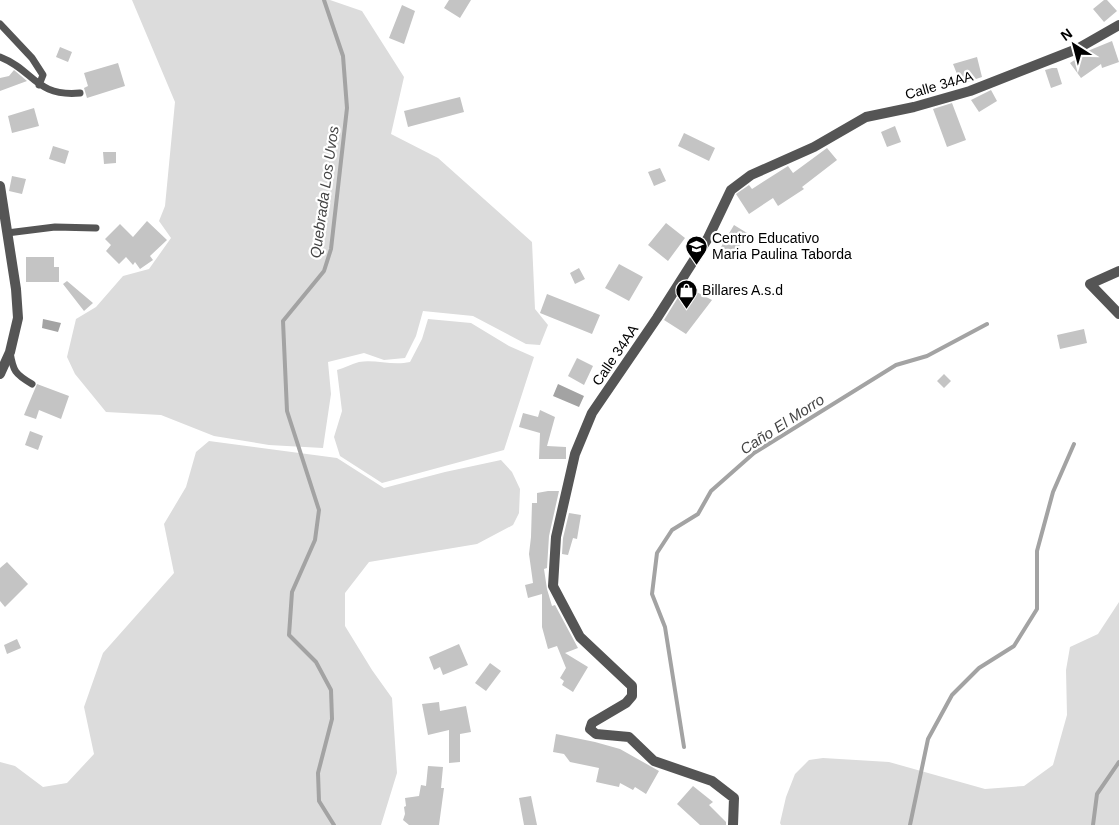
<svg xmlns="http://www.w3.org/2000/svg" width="1119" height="825" viewBox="0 0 1119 825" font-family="Arial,sans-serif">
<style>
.green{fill:#dcdcdc}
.water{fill:#a3a3a3}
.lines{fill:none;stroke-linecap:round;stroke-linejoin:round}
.stream{stroke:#a3a3a3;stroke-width:4}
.building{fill:#c4c4c4}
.lane{stroke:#555;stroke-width:7}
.street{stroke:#555;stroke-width:10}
.labels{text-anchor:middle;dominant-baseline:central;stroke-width:4.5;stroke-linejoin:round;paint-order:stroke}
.street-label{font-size:14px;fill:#000;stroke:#fff}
.poi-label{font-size:14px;fill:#000;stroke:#fff;text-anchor:start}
.water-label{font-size:15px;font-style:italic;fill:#444;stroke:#fff}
</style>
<rect width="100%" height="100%" fill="#fff"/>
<path class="green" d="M 132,0 L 330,0 L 362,11 L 404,77 L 391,134 L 438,158 L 532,242 L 535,309 L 548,325 L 540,345 L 526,344 L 473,316 L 423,311 L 416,336 L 405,358 L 384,360 L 364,353 L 328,362 L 331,394 L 323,448 L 269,445 L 214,436 L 161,415 L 106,412 L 75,374 L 67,357 L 76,319 L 96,307 L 123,276 L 149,269 L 171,238 L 159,221 L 165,206 L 175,102 Z
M 428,319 L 471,323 L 509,346 L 534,357 L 504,450 L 382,483 L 340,456 L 334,437 L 342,411 L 337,370 C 344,368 352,364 359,362 C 375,359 392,366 410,362 L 422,339 Z
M 209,441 L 337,458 L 384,488 L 445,472 L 501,460 L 512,472 L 520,489 L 519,513 L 513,525 L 477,544 L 369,562 L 345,593 L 345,626 L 372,670 L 392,698 L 397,773 L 381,825 L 0,825 L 0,762 L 15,766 L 43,787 L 67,783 L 94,754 L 84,707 L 103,653 L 174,573 L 164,524 L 186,487 L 196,452 Z
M 1119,602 L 1119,825 L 781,825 L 780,823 L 786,797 L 795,774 L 809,760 L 823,758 L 889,762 L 985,789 L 1024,786 L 1053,765 L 1067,715 L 1066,670 L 1070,647 L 1098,634 Z"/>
<path class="water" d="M 43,319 L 61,323 L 58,332 L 42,328 Z
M 558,384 L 584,396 L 579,407 L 553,396 Z"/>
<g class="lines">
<path class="stream" d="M 324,0 L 343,56 L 347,108 L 331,249 L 324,271 L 283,321 L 287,411 L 319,510 L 315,540 L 292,592 L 289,635 L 316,662 L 331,690 L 332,719 L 318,773 L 319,801 L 334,825
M 684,747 L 665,627 L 652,594 L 657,553 L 672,530 L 698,514 L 711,491 L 754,453 L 896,365 L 927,356 L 987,324
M 910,825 L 928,739 L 952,695 L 979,668 L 1014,646 L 1037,609 L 1037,551 L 1053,492 L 1074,444
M 1093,825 L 1097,794 L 1119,762"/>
</g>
<path class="building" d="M 449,0 L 471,0 L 460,18 L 444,8 Z
M 1104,0 L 1107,0 L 1117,11 L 1104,22 L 1093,9 Z
M 402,5 L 415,11 L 404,44 L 389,38 Z
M 1112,41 L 1119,62 L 1102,68 L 1101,64 L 1081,78 L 1070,63 L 1090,50 Z
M 60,47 L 72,52 L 68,62 L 56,57 Z
M 977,57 L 982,77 L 961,84 L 953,64 Z
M 118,63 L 125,86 L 87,98 L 84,88 L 88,86 L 84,73 Z
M 1052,68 L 1057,68 L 1062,84 L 1051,88 L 1045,70 Z
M 14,70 L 27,81 L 0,91 L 0,78 L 9,76 Z
M 991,90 L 997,101 L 979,112 L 971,100 Z
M 460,97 L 464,112 L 408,127 L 404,111 Z
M 952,103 L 966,140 L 947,147 L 933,109 Z
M 34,108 L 39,126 L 12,133 L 8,116 Z
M 895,126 L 901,142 L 887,147 L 881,132 Z
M 684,133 L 715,148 L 709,161 L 678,146 Z
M 53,146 L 69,151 L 65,164 L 49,159 Z
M 827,148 L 837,160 L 802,187 L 804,189 L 778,206 L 773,198 L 749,214 L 736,194 L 749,185 L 752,189 L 788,166 L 793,173 Z
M 103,152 L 116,152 L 116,163 L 104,164 Z
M 660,168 L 666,181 L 654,186 L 648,172 Z
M 12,176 L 26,179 L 22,194 L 9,191 Z
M 147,221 L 167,240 L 150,256 L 153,260 L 140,269 L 135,262 L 133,265 L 126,257 L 119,264 L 106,251 L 111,245 L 105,239 L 120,224 L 133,237 Z
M 666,223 L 685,238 L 668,261 L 648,245 Z
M 734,225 L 747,233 L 734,255 L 721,247 Z
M 26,257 L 54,257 L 54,267 L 59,267 L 59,282 L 26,282 Z
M 619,264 L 643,277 L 629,301 L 605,288 Z
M 579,268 L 585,279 L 575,284 L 570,273 Z
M 67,281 L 93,303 L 84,311 L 63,284 Z
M 685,286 L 712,300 L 686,334 L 664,320 Z
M 547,294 L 600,315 L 592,334 L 540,313 Z
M 1084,329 L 1087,343 L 1060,349 L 1057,335 Z
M 577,358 L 593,366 L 584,385 L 568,376 Z
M 944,374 L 951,381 L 944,388 L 937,381 Z
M 37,384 L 69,396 L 61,419 L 39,410 L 36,419 L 24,415 Z
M 540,410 L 555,417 L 547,446 L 566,447 L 566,459 L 539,459 L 540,433 L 519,427 L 523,413 L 538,417 Z
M 30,431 L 43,436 L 38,450 L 25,445 Z
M 548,491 L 559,491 L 549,536 L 547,568 L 544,569 L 547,589 L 552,606 L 555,605 L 578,648 L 565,653 L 588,667 L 573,692 L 562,685 L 564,681 L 560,678 L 566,668 L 557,646 L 548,649 L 542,627 L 542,594 L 528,598 L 525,585 L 533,583 L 529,554 L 531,537 L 532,503 L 537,503 L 537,493 Z
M 569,513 L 581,515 L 577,539 L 573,538 L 568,555 L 562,554 L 563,538 Z
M 7,562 L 28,584 L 5,607 L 0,601 L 0,568 Z
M 17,639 L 21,648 L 7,654 L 4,645 Z
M 459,644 L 468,665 L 443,675 L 440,667 L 434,670 L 429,657 Z
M 490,663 L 501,671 L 486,691 L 475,683 Z
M 439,702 L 440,711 L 466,706 L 471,732 L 460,734 L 460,762 L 449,763 L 449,730 L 428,735 L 422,704 Z
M 556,734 L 595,742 L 620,749 L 659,771 L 646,794 L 635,787 L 633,790 L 620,783 L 619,787 L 596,782 L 599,768 L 570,762 L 564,754 L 553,752 Z
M 428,766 L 443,767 L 441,788 L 444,788 L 439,825 L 409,825 L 403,820 L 405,814 L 404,807 L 406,806 L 405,798 L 419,796 L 421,785 L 426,786 Z
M 693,786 L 713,802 L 709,805 L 726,822 L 726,825 L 700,825 L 677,804 Z
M 531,796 L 537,825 L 524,825 L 519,798 Z"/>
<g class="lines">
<path class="lane" d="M 0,24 L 32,58 L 43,75 L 39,85
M 0,57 C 34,70 35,97 80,93
M 7,233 L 55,227 L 96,228
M 10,352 C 13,371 15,374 32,384"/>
<path class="street" d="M 0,186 L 16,289 L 18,318 L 10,352 L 0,374
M 1119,271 L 1090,284 L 1119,314
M 733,825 L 734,798 L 712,781 L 654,761 L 629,737 L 596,734 L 590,729 L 592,723 L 626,703 L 632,696 L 632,686 L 580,637 L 553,586 L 556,537 L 575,454 L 592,413 L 657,318 L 708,238 L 731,190 L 751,175 L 814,147 L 866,117 L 914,107 L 970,91 L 1077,49 L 1119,25"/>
</g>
<defs>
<symbol id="school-pin" viewBox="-11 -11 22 30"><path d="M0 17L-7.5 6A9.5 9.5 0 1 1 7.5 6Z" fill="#000" stroke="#fff"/><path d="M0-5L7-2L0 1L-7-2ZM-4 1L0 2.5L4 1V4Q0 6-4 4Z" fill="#fff"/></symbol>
<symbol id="shop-pin" viewBox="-11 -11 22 30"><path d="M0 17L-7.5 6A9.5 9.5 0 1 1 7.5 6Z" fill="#000" stroke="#fff"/><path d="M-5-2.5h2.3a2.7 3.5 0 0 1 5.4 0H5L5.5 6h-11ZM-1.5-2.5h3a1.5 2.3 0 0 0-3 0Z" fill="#fff"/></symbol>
</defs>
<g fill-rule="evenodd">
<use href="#school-pin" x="684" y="234" width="25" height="34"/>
<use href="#shop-pin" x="674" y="278" width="25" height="34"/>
</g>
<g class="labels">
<g class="street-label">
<text transform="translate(939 85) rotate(-16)">Calle 34AA</text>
<text transform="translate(615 355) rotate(-56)">Calle 34AA</text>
</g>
<g class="poi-label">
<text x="712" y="238">Centro Educativo<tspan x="712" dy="16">Maria Paulina Taborda</tspan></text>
<text x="702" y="290">Billares A.s.d</text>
</g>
<g class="water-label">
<text transform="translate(324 192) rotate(-82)">Quebrada Los Uvos</text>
<text transform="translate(782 424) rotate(-33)">Caño El Morro</text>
</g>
</g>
<g transform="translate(1074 45) rotate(324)" stroke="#ffffff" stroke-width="4" paint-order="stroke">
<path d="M0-4L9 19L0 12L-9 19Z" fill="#000000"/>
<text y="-8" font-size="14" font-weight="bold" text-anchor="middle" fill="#000000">N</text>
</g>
</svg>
